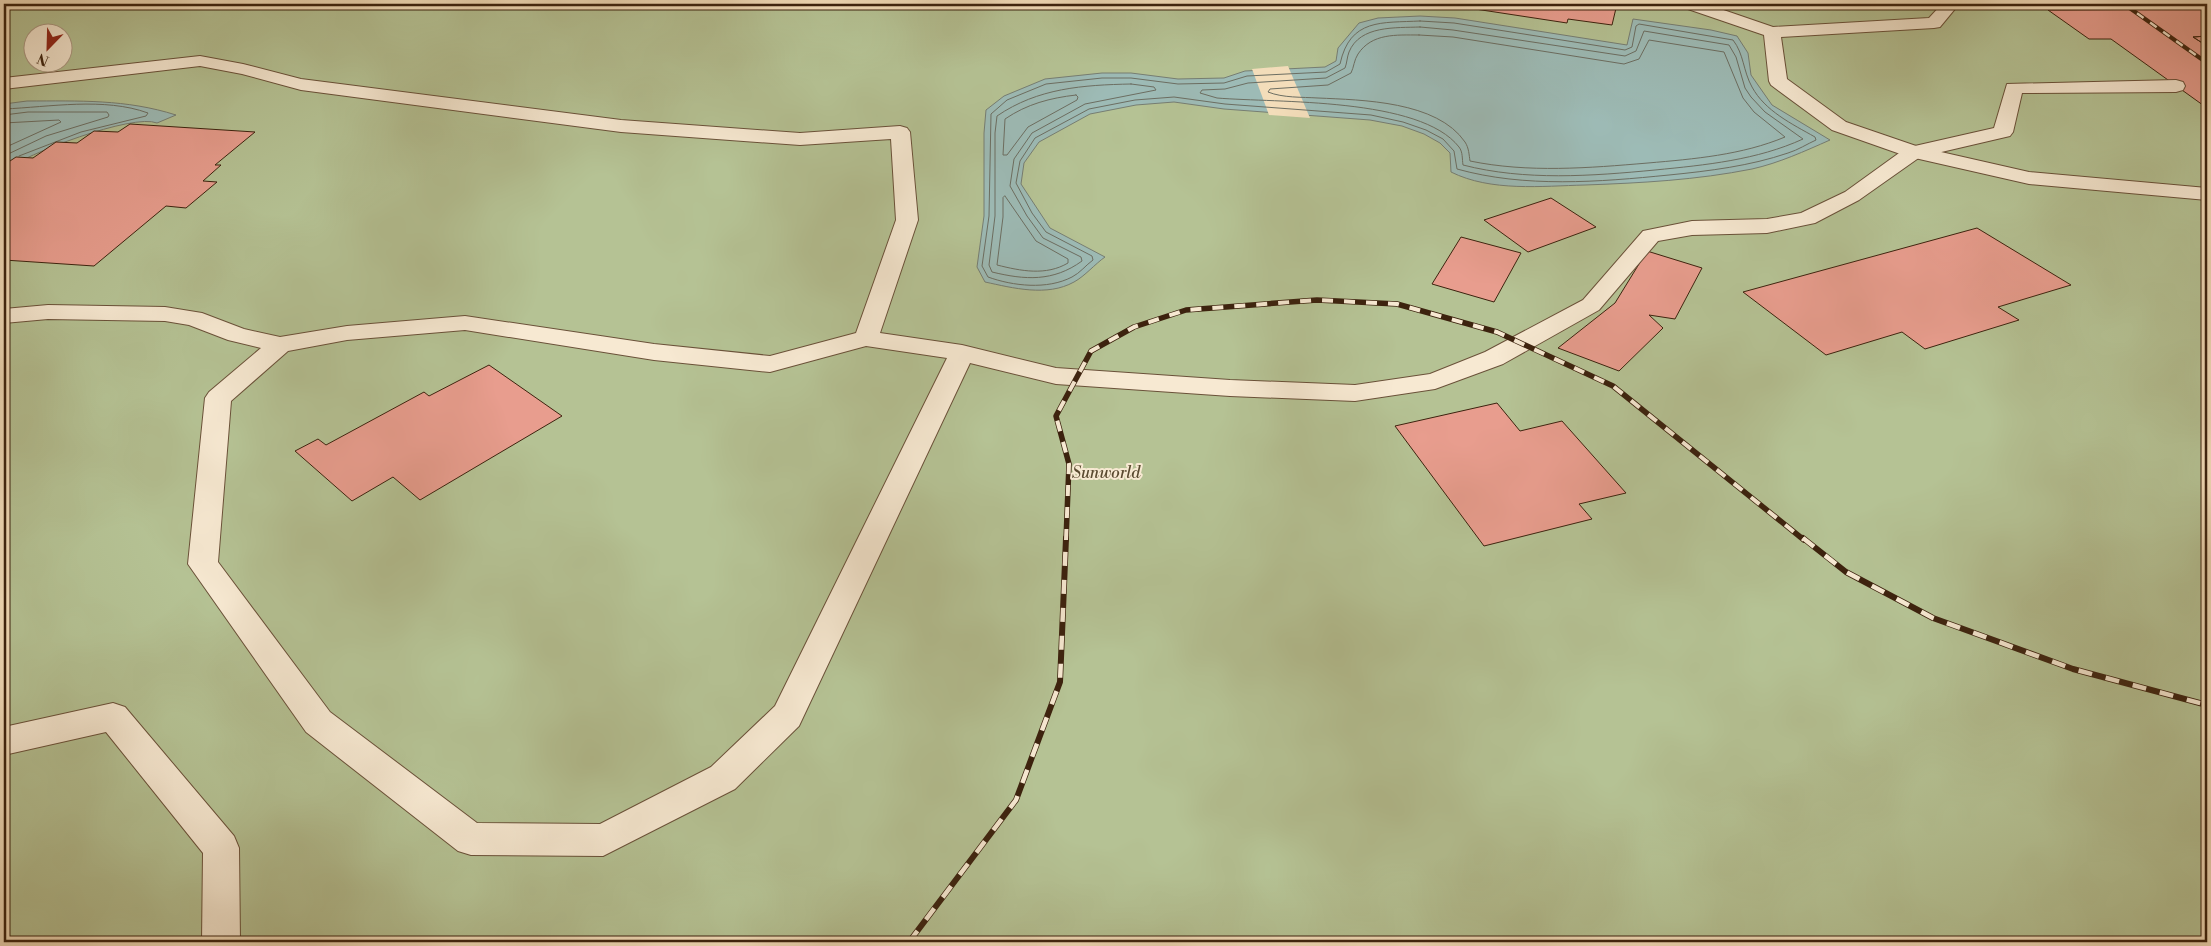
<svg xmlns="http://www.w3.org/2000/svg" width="2211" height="946" viewBox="0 0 2211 946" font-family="'Libre Bodoni',serif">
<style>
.green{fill:#b5c294;stroke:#787251;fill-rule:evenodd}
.water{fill:#9dbbb6;stroke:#767e73}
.pier{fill:#f3ddba}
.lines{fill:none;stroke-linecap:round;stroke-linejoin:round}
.shore{stroke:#6c6e62;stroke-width:1}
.building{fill:#e89d8e;stroke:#3c220e}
.service-casing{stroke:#6a5139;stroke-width:2}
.pedestrian-casing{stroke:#6a5139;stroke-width:2}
.service{fill:#f7e9d2;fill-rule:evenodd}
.pedestrian{fill:#f7e9d2;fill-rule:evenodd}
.rail-far2-casing{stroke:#3c220e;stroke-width:4}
.rail-far1-casing{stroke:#3c220e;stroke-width:5.5}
.rail-casing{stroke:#3c220e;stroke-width:6}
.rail-far2{stroke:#f7e9d2;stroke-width:2.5;stroke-dasharray:8;stroke-linecap:butt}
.rail-far1{stroke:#f7e9d2;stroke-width:4;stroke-dasharray:11;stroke-linecap:butt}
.rail{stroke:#f7e9d2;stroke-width:4.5;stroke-dasharray:14;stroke-linecap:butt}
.labels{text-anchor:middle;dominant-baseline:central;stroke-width:4;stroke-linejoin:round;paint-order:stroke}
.park-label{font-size:16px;font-style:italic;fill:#5a4a30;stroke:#f7e9d2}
</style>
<rect width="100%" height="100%" fill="#f3ddba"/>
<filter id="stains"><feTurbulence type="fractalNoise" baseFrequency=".004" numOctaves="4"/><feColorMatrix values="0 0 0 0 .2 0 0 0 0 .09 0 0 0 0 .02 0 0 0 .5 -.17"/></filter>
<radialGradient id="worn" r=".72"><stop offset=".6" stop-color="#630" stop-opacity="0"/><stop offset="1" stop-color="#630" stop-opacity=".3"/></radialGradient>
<path class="green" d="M 4,4 L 2207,4 L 2207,942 L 4,942 ZM 32,32 L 62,32 L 62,62 L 32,62 Z"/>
<path class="water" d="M 1420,16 L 1455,18 L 1627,45 L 1633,19 L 1711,30 L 1737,36 L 1748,53 L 1751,75 L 1772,105 L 1830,140 C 1805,151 1779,163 1752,169 C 1697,180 1641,183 1585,185 C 1542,186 1491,192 1451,172 L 1450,153 L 1440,143 L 1424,134 L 1402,126 L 1370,120 L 1224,109 L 1174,102 L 1136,105 L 1090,114 L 1039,142 L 1024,163 L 1021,184 L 1050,228 L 1105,257 C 1095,264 1085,276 1074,282 C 1047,297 1013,288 985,282 L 977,267 L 984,216 L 984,133 L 986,110 L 1004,96 L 1045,79 L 1102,73 L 1131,73 L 1178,79 L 1224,78 L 1245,71 L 1325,67 L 1336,61 L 1338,48 L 1359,23 L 1378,18 Z
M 27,101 C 79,101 126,99 176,115 L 157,123 C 133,113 25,154 4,171 L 4,104 Z"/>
<path class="pier" d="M 1288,66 L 1310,118 L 1269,115 L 1252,69 Z"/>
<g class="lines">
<path class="shore" d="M 1420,21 L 1454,23 L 1625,50 L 1632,47 L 1636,26 L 1639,24 L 1733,40 C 1744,54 1743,71 1752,87 C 1765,111 1792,124 1815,137 L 1816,140 C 1807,144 1798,150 1788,153 C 1750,166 1709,171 1669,175 C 1599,182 1525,188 1457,169 L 1454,151 L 1443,139 L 1426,130 L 1403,122 L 1371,115 L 1225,104 L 1174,97 L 1135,100 L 1089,109 L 1035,138 L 1020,161 L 1016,183 L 1032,213 L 1046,232 L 1092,256 L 1093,260 C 1086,265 1080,273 1072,277 C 1047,290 1013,286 988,277 L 982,266 L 989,216 L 991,114 L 1007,100 L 1046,84 L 1102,78 L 1131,78 L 1178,84 L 1224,83 L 1247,76 L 1326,72 L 1340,64 C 1350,18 1382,23 1420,21 Z
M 1420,27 L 1453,30 L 1625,56 L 1636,51 L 1644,31 L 1729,45 L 1736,57 L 1745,88 L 1751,97 L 1765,112 L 1803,139 C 1757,160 1706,165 1655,170 C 1592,176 1525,181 1463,165 C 1462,159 1463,152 1459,147 C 1420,97 1277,103 1217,98 L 1200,93 L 1202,90 L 1225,89 L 1248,83 L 1326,78 L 1345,68 C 1347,63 1347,57 1349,52 C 1360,25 1396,28 1420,27 Z
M 1419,35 L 1453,37 L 1624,64 L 1639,59 L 1649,40 L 1724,52 L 1743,98 L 1754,112 L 1785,137 C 1742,155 1694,159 1648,163 C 1589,168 1528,173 1470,161 C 1469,155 1469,148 1465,142 C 1437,101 1362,100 1318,98 C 1302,97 1283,98 1268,92 L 1270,89 L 1328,85 L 1351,73 C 1354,67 1354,60 1358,54 C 1372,33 1396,35 1419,35 Z
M 1131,84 L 1154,87 L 1156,90 L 1085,104 L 1032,133 L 1014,159 L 1010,186 L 1027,216 L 1043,238 L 1081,257 L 1082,261 C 1053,282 1025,280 992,272 L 989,265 L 995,216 L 995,133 L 997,116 C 1038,88 1083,85 1131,84 Z
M 1076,95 L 1078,97 L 1077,100 L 1028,127 L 1007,155 L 1003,155 L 1005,119 C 1027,104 1050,98 1076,95 Z
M 4,109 C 50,107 104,97 148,113 L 146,116 L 81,132 L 19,156
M 4,115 L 28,112 L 107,112 L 109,115 L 108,117 L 46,136 L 4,156
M 4,123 L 59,120 L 61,122 L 4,148
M 1005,196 L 1036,241 L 1068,259 L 1068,263 C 1046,276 1021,271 997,265 L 1003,217 L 1003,198 Z"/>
</g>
<path class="building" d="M 1463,4 L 1617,4 L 1612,25 L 1568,19 L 1567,23 L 1462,7 Z
M 2207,9 L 2207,36 L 2193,37 L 2207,46 L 2207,108 L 2111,39 L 2089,39 L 2048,10 Z
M 2207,36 L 2207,46 L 2193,37 Z
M 130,124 L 255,132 L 215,165 L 221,165 L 203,181 L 217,182 L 186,208 L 166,206 L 94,266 L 4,260 L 4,252 L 9,248 L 4,247 L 4,165 L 16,157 L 33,158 L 56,142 L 77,143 L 94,131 L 118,132 Z
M 1551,198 L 1596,227 L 1528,252 L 1484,220 Z
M 1977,228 L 2071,285 L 1998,307 L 2019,320 L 1925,349 L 1902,332 L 1826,355 L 1743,292 Z
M 1461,237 L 1521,253 L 1494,302 L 1432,284 Z
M 1647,251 L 1702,268 L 1675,319 L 1649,315 L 1663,328 L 1619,371 L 1558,348 L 1615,303 Z
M 489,365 L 562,416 L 420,500 L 393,477 L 352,501 L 295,451 L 318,439 L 326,445 L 424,392 L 429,396 Z
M 1497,403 L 1520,431 L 1562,421 L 1626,493 L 1579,504 L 1592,519 L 1484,546 L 1395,426 Z"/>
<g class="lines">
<defs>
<path id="service" d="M 1683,4 L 1706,4 L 1773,27 L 1929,18 L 1942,4 L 1959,4 L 1940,27 L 1934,28 L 1781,37 L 1787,79 L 1846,122 L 1919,147 L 2029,172 L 2207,188 L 2207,200 L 2029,184 L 1906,156 L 1832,130 L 1771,85 L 1769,81 L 1764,35 L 1685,8 Z"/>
<path id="pedestrian" d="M 200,56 L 243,64 L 301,79 L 621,120 L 800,133 L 900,126 L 907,128 L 910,132 L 918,220 L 880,333 L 962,345 L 1056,368 L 1230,380 L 1355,385 L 1430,374 L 1485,352 L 1583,300 L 1643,231 L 1692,221 L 1767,219 L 1801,213 L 1845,192 L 1906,148 L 1994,128 L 2007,84 L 2176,80 L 2183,82 L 2185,86 L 2183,90 L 2176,92 L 2022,93 L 2013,132 L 2010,136 L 1920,157 L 1859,200 L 1815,223 L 1767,233 L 1692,235 L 1658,241 L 1599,310 L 1503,364 L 1435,389 L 1355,401 L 1230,396 L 1056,384 L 970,363 L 799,726 L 735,789 L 603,856 L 471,855 L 458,851 L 306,732 L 188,564 L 205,398 L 209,392 L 261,348 L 228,340 L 189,325 L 165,321 L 48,319 L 4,323 L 4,309 L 48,305 L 165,307 L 202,313 L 244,329 L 280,337 L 347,326 L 465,316 L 654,344 L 770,356 L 856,333 L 896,220 L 891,139 L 800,145 L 621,132 L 301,90 L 242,74 L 200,66 L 4,89 L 4,78 ZM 465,330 L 654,360 L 770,372 L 866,346 L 947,358 L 775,706 L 711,767 L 600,824 L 477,823 L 330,712 L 218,562 L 231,401 L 288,351 L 347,340 Z
M 113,703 L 125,707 L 234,836 L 239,848 L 240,942 L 202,942 L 203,853 L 106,732 L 4,755 L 4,727 Z"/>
</defs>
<use href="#service" class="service-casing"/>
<use href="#pedestrian" class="pedestrian-casing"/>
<use href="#service" class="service"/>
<use href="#pedestrian" class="pedestrian"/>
<defs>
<path id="rail-far2" d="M 2124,4 L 2207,63"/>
<path id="rail-far1" d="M 1066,540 L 1069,464 L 1056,416 L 1091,351 L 1134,327 L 1186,310 L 1317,300 L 1397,304 L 1497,332 L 1613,386 L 1804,540"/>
<path id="rail" d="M 1803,538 L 1846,572 L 1933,618 L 2073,669 L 2207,705
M 909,942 L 1016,800 L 1060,682 L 1066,538"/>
</defs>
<use href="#rail-far2" class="rail-far2-casing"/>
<use href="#rail-far1" class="rail-far1-casing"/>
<use href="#rail" class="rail-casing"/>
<use href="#rail-far2" class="rail-far2"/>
<use href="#rail-far1" class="rail-far1"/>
<use href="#rail" class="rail"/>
</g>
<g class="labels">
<g class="park-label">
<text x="1106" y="473">Sunworld</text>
</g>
</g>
<rect width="2211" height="946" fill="none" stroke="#f3ddba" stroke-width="20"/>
<rect x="5" y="5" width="2201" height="936" fill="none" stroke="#3c220e" stroke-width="2.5"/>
<rect x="10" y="10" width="2191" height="926" fill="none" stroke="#3c220e"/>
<g transform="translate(48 48) rotate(203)"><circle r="24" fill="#f7e9d2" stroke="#ac9984"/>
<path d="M0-4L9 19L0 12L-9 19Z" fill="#8f2418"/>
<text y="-8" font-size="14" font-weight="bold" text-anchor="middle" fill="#3c220e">N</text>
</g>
<rect width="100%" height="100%" filter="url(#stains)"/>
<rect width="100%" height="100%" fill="url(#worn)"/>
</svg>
